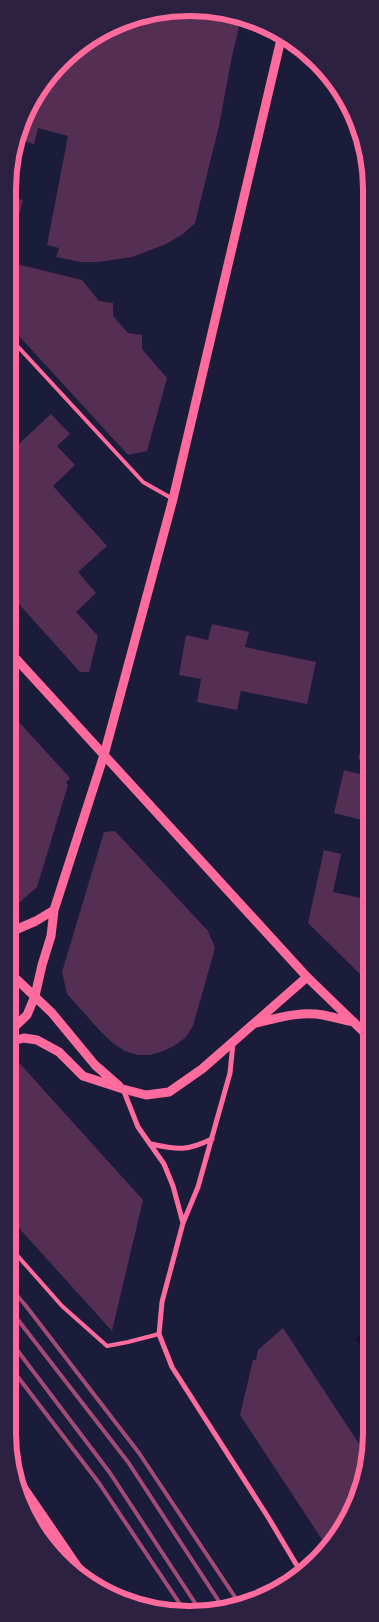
<svg xmlns="http://www.w3.org/2000/svg" width="379" height="1622" viewBox="0 0 379 1622" font-family="'DM Sans',sans-serif">
<style>
.water{fill:#12122b}
.building{fill:#542f53}
.lines{fill:none;stroke-linecap:round;stroke-linejoin:round}
.service{stroke:#ff6b9d;stroke-width:4}
.minor{stroke:#ff6b9d;stroke-width:5}
.tertiary{stroke:#ff6b9d;stroke-width:9}
.secondary{stroke:#ff6b9d;stroke-width:10}
.rail{stroke:#a44b75;stroke-width:4}
.rim{fill:none;stroke:#ff6b9d;stroke-width:6}
</style>
<rect width="100%" height="100%" fill="#1b1b3a"/>
<path class="water" d="M 368,1326 L 370,1328 L 370,1356 L 355,1339 Z"/>
<path class="building" d="M 214,9 L 241,18 L 232,56 L 219,126 L 195,223 L 183,234 L 166,244 L 132,257 L 98,262 L 81,262 L 56,257 L 59,248 L 47,245 L 68,136 L 38,128 L 34,144 L 18,140 L 32,98 L 79,45 L 143,14 Z
M 9,197 L 23,200 L 10,253 L 9,253 Z
M 9,262 L 82,280 L 99,301 L 113,303 L 113,316 L 128,333 L 142,335 L 142,349 L 167,378 L 147,451 L 128,455 L 9,325 Z
M 51,414 L 70,434 L 57,446 L 75,465 L 53,486 L 107,546 L 78,572 L 96,593 L 76,612 L 98,636 L 89,672 L 80,672 L 9,593 L 9,453 Z
M 212,624 L 249,632 L 245,647 L 316,662 L 307,704 L 241,691 L 237,710 L 197,702 L 201,679 L 179,675 L 186,635 L 208,640 Z
M 8,710 L 70,778 L 66,783 L 68,785 L 37,887 L 11,910 L 8,907 Z
M 367,727 L 370,727 L 370,761 L 358,759 Z
M 344,770 L 370,777 L 370,822 L 334,813 Z
M 115,831 L 208,931 L 215,948 L 193,1026 L 185,1038 L 174,1046 L 163,1051 L 150,1055 L 138,1055 L 125,1051 L 114,1044 L 102,1033 L 67,994 L 62,972 L 104,832 Z
M 324,850 L 341,854 L 333,892 L 360,898 L 367,867 L 370,867 L 370,954 L 364,978 L 308,923 Z
M 13,1056 L 143,1200 L 112,1331 L 8,1216 L 8,1061 Z
M 283,1328 L 369,1459 L 347,1523 L 327,1547 L 240,1415 L 253,1360 L 256,1360 L 258,1350 Z"/>
<g class="lines">
<path class="service" d="M 9,337 L 143,482 L 173,499
M 8,1245 L 62,1306 L 107,1346 L 128,1342 L 159,1334"/>
<path class="minor" d="M 233,1043 L 230,1073 L 198,1187 L 183,1223 L 162,1302 L 159,1334 L 172,1367 L 268,1517 L 302,1574
M 123,1089 L 138,1127 L 164,1164 L 173,1186 L 183,1223
M 151,1144 C 178,1150 187,1151 212,1139"/>
<path class="tertiary" d="M 8,650 L 307,977 L 370,1038
M 8,933 L 36,921 L 54,910
M 8,971 L 52,1013 L 95,1065 L 119,1086
M 256,1023 C 278,1018 300,1011 323,1015 C 333,1017 343,1020 354,1022
M 8,1033 L 27,1015 L 35,996 L 42,965 L 51,936 L 54,910 L 104,755 L 173,499 L 282,35
M 8,1042 L 24,1038 L 37,1040 L 59,1052 L 83,1076 L 123,1089 L 146,1095 L 169,1092 L 202,1069 L 307,977"/>
<path class="secondary" d="M 17,1479 L 84,1577"/>
<path class="rail" d="M 8,1285 L 26,1306 L 139,1453 L 241,1606
M 8,1307 L 128,1462 L 224,1609
M 8,1338 L 110,1473 L 201,1612
M 8,1364 L 99,1483 L 186,1613"/>
</g>
<path d="M0 0H379V1622H0ZM189 16H190A173 173 0 0 1 363 189V1433A173 173 0 0 1 190 1606H189A173 173 0 0 1 16 1433V189A173 173 0 0 1 189 16Z" fill="#2d2142" fill-rule="evenodd"/>
<path class="rim" d="M189 16H190A173 173 0 0 1 363 189V1433A173 173 0 0 1 190 1606H189A173 173 0 0 1 16 1433V189A173 173 0 0 1 189 16Z"/>
</svg>
